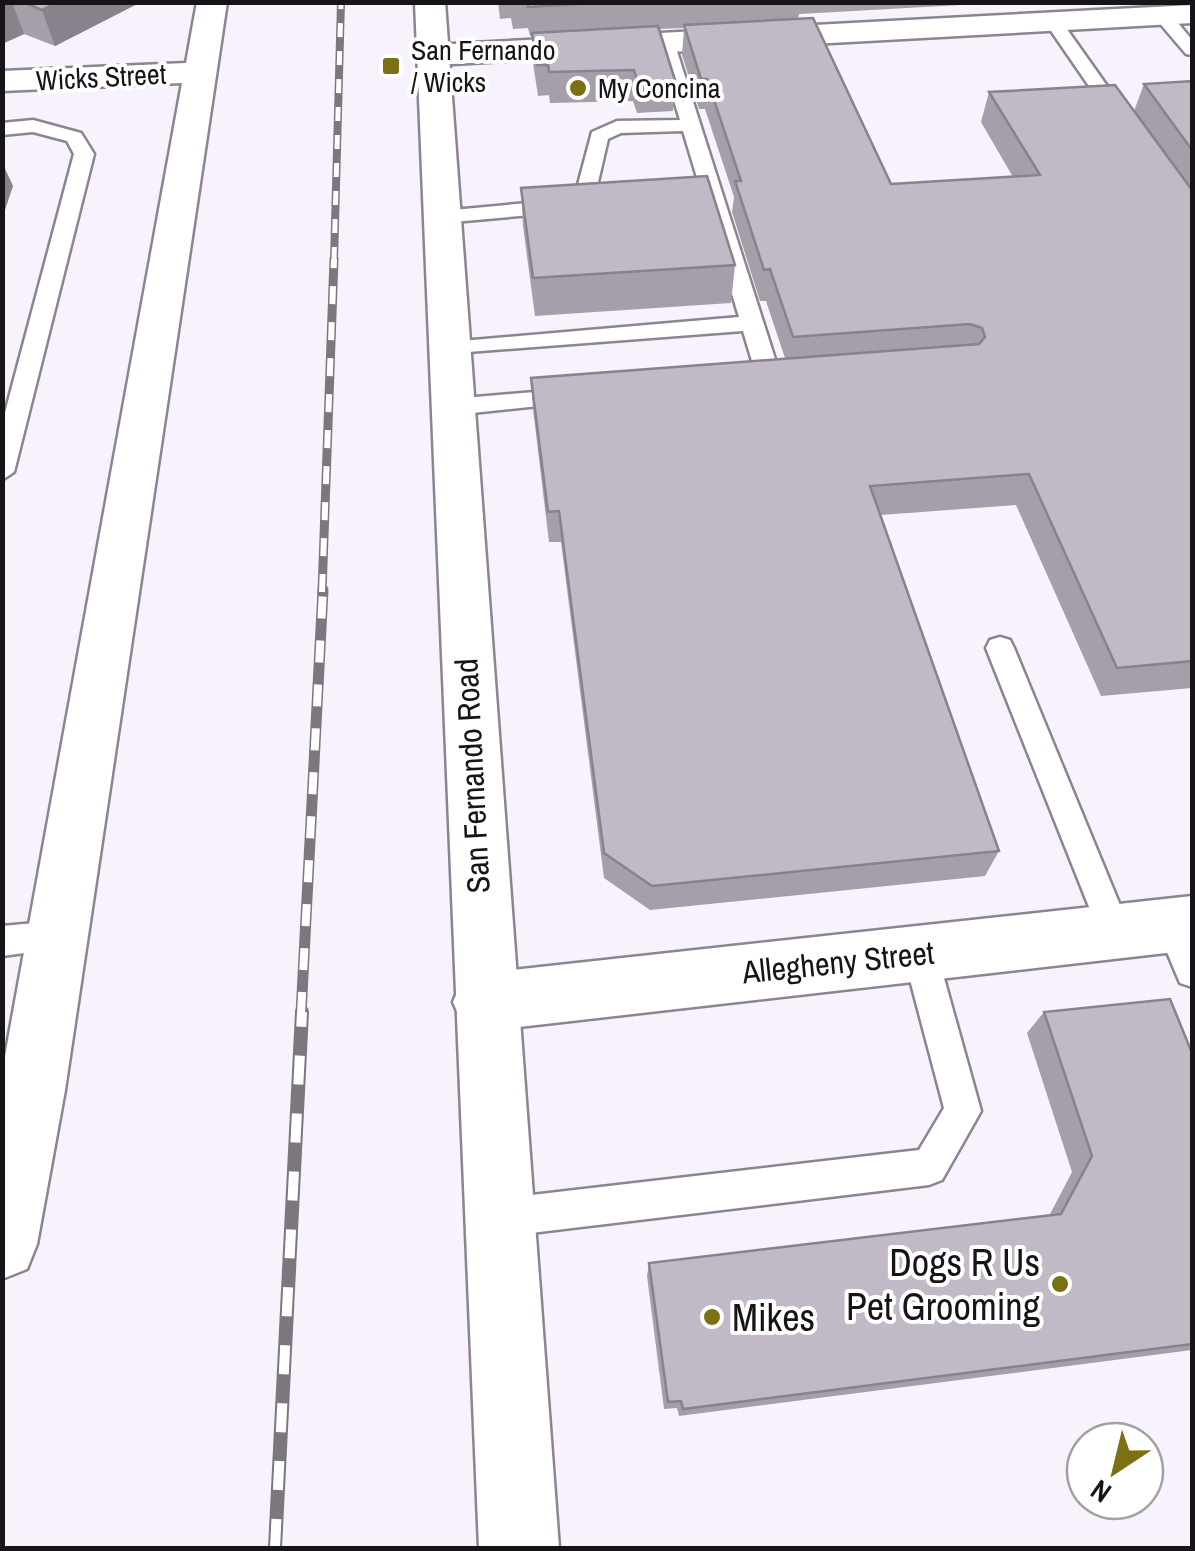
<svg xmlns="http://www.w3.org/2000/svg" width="1195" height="1551" viewBox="0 0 1195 1551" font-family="'Archivo Narrow',sans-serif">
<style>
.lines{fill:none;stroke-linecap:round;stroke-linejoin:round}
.service-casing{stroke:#8c8491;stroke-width:5}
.minor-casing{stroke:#8c8491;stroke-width:5}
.primary-casing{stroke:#8c8491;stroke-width:5}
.service{fill:#fff;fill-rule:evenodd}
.minor{fill:#fff;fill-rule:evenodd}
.primary{fill:#fff;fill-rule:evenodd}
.rail-far3-casing{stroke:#7c777f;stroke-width:8}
.rail-far2-casing{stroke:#7c777f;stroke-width:9}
.rail-far1-casing{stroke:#7c777f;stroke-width:11}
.rail-casing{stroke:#7c777f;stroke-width:14}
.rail-far3{stroke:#fff;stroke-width:5;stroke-dasharray:14;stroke-linecap:butt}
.rail-far2{stroke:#fff;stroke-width:6;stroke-dasharray:18;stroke-linecap:butt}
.rail-far1{stroke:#fff;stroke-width:8;stroke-dasharray:22;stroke-linecap:butt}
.rail{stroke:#fff;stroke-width:10;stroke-dasharray:29;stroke-linecap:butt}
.wall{fill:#a69faa}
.shaded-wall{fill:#87828b}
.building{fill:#c1b9c6;stroke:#87828b;stroke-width:2.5}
.poi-dot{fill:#7b7112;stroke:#fff;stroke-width:4}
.labels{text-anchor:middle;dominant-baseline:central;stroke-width:8;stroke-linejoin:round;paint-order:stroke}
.far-poi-label{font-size:28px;fill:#171419;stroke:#fff;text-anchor:start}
.far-street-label{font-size:28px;fill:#171419;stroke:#fff}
.street-label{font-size:32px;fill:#171419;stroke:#fff}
.near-poi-label{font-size:38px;fill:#171419;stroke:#fff;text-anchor:end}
</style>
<rect width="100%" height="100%" fill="#f8f2fd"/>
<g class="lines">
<defs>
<path id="service" d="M 1157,12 L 1169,12 L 1192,40 L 1192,55 L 1186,54 L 1157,20 Z
M 1047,18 L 1059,18 L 1129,117 L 1127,121 L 1113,121 L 1045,22 Z
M 665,37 L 674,42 L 782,381 L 778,386 L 762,386 L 758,381 L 743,331 L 442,354 L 439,349 L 442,344 L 450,342 L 739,317 L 683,131 L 621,133 L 608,139 L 595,195 L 565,212 L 442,223 L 432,217 L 442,211 L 560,200 L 576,192 L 592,132 L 617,121 L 680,120 L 656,42 Z
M 33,120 L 81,133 L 94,154 L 14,472 L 2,480 L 2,424 L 74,154 L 67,141 L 33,132 L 2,135 L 2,123 Z
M 569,389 L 581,397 L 577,402 L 453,415 L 441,407 L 453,399 Z
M 1000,637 L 1010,640 L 1014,648 L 1131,932 L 1127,942 L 1115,947 L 1103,942 L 1099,932 L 986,648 L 990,640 Z
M 1172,911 L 1184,916 L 1192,935 L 1192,987 L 1180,983 L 1156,926 L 1160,916 Z
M 57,921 L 69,925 L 73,936 L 69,947 L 2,956 L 2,926 Z
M 920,938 L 932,942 L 937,953 L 981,1111 L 942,1180 L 929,1185 L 498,1237 L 485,1231 L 479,1218 L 485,1205 L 498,1199 L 919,1150 L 944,1108 L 903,953 L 908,942 Z"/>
<path id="minor" d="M 197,2 L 227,2 L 65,1090 L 37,1244 L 27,1269 L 2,1279 L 2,1073 L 182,83 L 2,91 L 2,71 L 186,63 Z
M 1192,5 L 1192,23 L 434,65 L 423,62 L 418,55 L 423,48 L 434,45 Z
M 1192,896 L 1192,950 L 484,1031 L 462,1023 L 453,1002 L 462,981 L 484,973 Z"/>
<path id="primary" d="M 415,2 L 445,2 L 559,1548 L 479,1548 Z"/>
</defs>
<use href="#service" class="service-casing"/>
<use href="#minor" class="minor-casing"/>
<use href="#primary" class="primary-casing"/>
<use href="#service" class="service"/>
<use href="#minor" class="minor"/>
<use href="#primary" class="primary"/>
<defs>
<path id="rail-far3" d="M 334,261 L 341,2"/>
<path id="rail-far2" d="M 322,592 L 334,259"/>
<path id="rail-far1" d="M 301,1014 L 323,590"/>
<path id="rail" d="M 275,1548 L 302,1012"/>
</defs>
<use href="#rail-far3" class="rail-far3-casing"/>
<use href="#rail-far2" class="rail-far2-casing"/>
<use href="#rail-far1" class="rail-far1-casing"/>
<use href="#rail" class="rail-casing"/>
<use href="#rail-far3" class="rail-far3"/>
<use href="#rail-far2" class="rail-far2"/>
<use href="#rail-far1" class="rail-far1"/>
<use href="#rail" class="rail"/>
</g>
<path class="wall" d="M 2,2 L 141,2 L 55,46 L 24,34 L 2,44 Z
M 498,2 L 1015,2 L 799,14 L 798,19 L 891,184 L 1013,177 L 981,122 L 989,92 L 1134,111 L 1144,84 L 1192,81 L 1192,688 L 1101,696 L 1016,505 L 881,515 L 999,851 L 985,876 L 650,910 L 604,878 L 561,542 L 549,542 L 533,409 L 531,378 L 785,358 L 766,301 L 760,301 L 732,212 L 734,197 L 705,109 L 699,109 L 682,55 L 684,28 L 659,29 L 675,80 L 673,111 L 637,113 L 633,101 L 550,103 L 549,95 L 538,96 L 533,63 L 532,36 L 530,36 L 528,28 L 513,29 L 511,18 L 500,19 Z
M 521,188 L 735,265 L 731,303 L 535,316 L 523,226 Z
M 1044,1012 L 1192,1053 L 1192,1350 L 679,1416 L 677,1408 L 664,1409 L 647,1276 L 649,1263 L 1049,1216 L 1072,1172 L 1027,1033 Z"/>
<path class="shaded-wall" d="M 2,2 L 12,2 L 24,34 L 2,44 Z
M 57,2 L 141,2 L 55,46 L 42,10 Z
M 2,162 L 13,186 L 2,219 Z"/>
<path class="building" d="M 23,2 L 57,2 L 42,10 Z
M 528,2 L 616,2 L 528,7 Z
M 813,18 L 891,184 L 1040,175 L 989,92 L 1115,85 L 1192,190 L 1192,661 L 1117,668 L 1029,474 L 870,486 L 999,851 L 652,886 L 604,853 L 559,511 L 548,512 L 531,378 L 979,344 L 985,337 L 982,328 L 970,324 L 793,337 L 770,269 L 764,270 L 735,181 L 741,181 L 707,79 L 701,79 L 684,25 Z
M 658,26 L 675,80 L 638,83 L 634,70 L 549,72 L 548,65 L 537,65 L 532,33 Z
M 1192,81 L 1192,150 L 1144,84 Z
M 707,176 L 735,265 L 533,278 L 521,188 Z
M 1170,999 L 1192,1053 L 1192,1344 L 683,1409 L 681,1401 L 668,1402 L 649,1263 L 1061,1214 L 1092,1156 L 1044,1012 Z"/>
<g class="poi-dot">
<rect x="381" y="56" width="20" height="20" rx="5"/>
<circle cx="578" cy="88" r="10"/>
<circle cx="1060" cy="1284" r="10"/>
<circle cx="712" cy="1317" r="10"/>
</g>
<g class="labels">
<g class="far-poi-label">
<text x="411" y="50">San Fernando<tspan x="411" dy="32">/ Wicks</tspan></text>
<text x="598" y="88">My Concina</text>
</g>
<g class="far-street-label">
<text transform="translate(101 77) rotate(-3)">Wicks Street</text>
</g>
<g class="street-label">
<text transform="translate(472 776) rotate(-93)">San Fernando Road</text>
<text transform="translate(838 962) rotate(-6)">Allegheny Street</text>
</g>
<g class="near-poi-label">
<text x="1040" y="1262">Dogs R Us<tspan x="1040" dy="44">Pet Grooming</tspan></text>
<text x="732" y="1317" text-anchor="start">Mikes</text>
</g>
</g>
<rect width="1195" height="1551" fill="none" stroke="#171419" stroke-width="10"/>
<g transform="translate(1115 1471) rotate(215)"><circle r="48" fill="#ffffff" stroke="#a2a1a3" stroke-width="2.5"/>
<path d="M0-8L18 38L0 25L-18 38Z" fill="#7b7112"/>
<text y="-15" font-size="28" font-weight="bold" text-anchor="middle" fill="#171419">N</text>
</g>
</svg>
